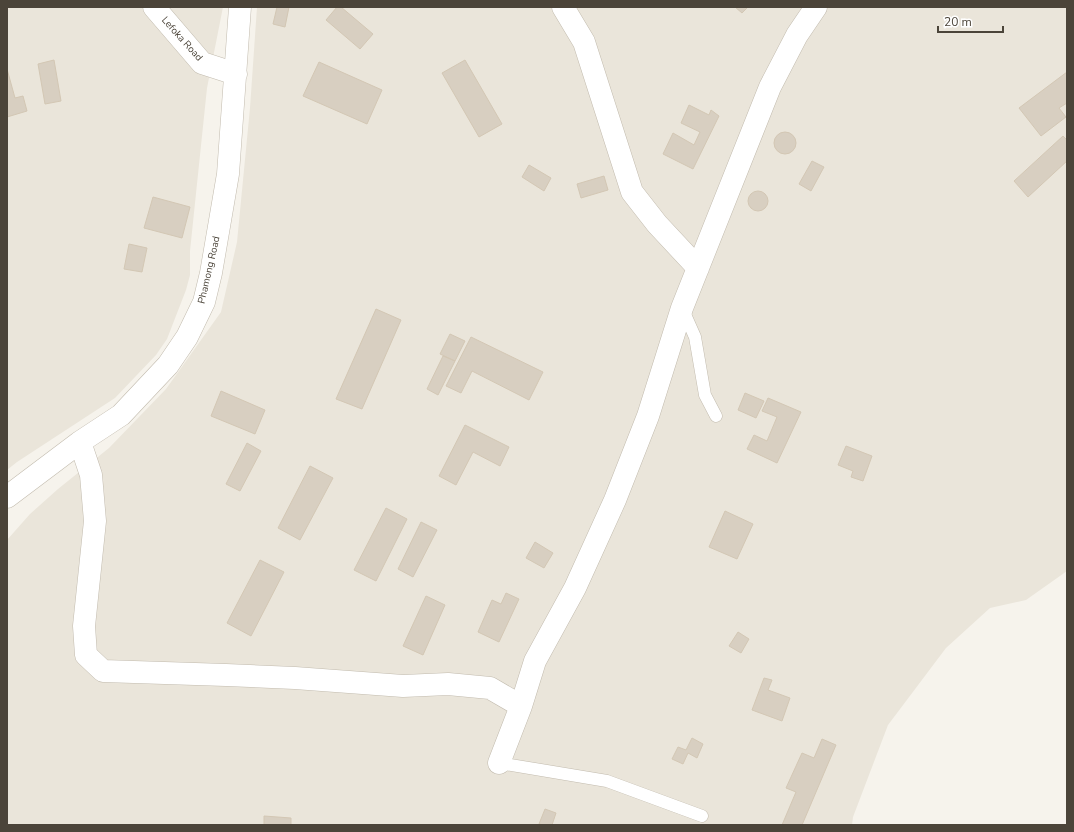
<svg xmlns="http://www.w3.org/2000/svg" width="1074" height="832" viewBox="0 0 1074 832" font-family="'Nunito Sans',sans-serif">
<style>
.residential{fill:#eae5da}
.building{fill:#d8cfc1;stroke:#d3c7b4}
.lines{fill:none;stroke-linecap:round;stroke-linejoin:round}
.lane-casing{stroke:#c2bbae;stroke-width:13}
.street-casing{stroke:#c2bbae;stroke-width:23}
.lane{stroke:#fff;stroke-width:12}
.street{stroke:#fff;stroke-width:22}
.labels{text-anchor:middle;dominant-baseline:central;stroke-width:3.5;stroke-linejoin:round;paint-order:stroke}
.street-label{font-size:10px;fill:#4b4439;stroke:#fff}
</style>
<rect width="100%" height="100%" fill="#f6f3ec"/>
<path class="residential" d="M 7,7 L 223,7 L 207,88 L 190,251 L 190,275 L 186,290 L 167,339 L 156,355 L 115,398 L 17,462 L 7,470 Z
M 257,7 L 1067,7 L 1067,571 L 1026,600 L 990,608 L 946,648 L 888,725 L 853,817 L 852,825 L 7,825 L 7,540 L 30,514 L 58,489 L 109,448 L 166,389 L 221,312 L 237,242 L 250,108 Z"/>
<path class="building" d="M 277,7 L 289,7 L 285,27 L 273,24 Z
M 337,7 L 341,7 L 373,34 L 360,49 L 326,20 Z
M 735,7 L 748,7 L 742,13 Z
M 54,60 L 61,101 L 45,104 L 38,64 Z
M 465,60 L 502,124 L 479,137 L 442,73 Z
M 319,62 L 382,90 L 367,124 L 303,96 Z
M 7,69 L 15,98 L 23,96 L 27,111 L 7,117 Z
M 1067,72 L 1067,103 L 1059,108 L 1066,117 L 1041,136 L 1019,108 Z
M 689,105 L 709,115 L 711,110 L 719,116 L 693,169 L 663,154 L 673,133 L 694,145 L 700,132 L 681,123 Z
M774 143a11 11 0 1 1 22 0a11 11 0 1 1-22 0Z
M 1063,136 L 1067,140 L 1067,161 L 1028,197 L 1014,181 Z
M 812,161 L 824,167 L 811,191 L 799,184 Z
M 529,165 L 551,178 L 544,191 L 522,177 Z
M 604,176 L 608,190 L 581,198 L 577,184 Z
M748 201a10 10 0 1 1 20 0a10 10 0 1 1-20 0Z
M 153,197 L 190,207 L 182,238 L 144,228 Z
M 129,244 L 147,248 L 142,272 L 124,269 Z
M 376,309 L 401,320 L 362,409 L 336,399 Z
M 450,334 L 465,341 L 455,361 L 440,354 Z
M 471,337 L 543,372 L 529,400 L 472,371 L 461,393 L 446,386 Z
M 443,356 L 455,361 L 438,395 L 427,389 Z
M 221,391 L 265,410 L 255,434 L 211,416 Z
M 745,393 L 764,401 L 756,418 L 738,410 Z
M 768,398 L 801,412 L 777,463 L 747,449 L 754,435 L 767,441 L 777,417 L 762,411 Z
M 465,425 L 509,447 L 500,466 L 473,452 L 456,485 L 439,476 Z
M 247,443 L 261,451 L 240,491 L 226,484 Z
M 846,446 L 872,456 L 863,481 L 851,477 L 853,471 L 838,465 Z
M 310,466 L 333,478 L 300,540 L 278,528 Z
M 386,508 L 407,519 L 376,581 L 354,570 Z
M 725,511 L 753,524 L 737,559 L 709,547 Z
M 421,522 L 437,530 L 413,577 L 398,569 Z
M 535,542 L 553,553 L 544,568 L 526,558 Z
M 260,560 L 284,572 L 251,636 L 227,623 Z
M 506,593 L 519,599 L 499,642 L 478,632 L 492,600 L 501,604 Z
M 426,596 L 445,605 L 423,655 L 403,646 Z
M 738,632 L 749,639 L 741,653 L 729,646 Z
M 764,678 L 772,680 L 768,690 L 790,698 L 782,721 L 752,710 Z
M 692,738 L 703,744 L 697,758 L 688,753 L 683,764 L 672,759 L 678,747 L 686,750 Z
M 822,739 L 836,745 L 802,825 L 782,825 L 796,792 L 786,788 L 802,753 L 814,758 Z
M 545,809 L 556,813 L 552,825 L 544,825 L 539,824 Z
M 264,816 L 291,818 L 291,825 L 264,825 Z"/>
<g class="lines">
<defs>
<path id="lane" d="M 683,310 L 695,337 L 705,395 L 716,416
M 499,763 L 607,781 L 702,816"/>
<path id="street" d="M 154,7 L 202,63 L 236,74
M 563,7 L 584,42 L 632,192 L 657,224 L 698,268
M 80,442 L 91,475 L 95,521 L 84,626 L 86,655 L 103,671 L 226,675 L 295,678 L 403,686 L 448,684 L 490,688 L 521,706
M 7,497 L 80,442 L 121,415 L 168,365 L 187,337 L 204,302 L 211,273 L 228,174 L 240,7
M 499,763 L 521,706 L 535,661 L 575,588 L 615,500 L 648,416 L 682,308 L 770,87 L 797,35 L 816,7"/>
</defs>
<use href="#lane" class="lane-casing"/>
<use href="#street" class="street-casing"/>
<use href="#lane" class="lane"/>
<use href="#street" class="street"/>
</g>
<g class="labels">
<g class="street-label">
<text transform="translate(182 39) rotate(48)">Lefoka Road</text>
<text transform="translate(209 270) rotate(-77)">Phamong Road</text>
</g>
</g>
<rect width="1074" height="832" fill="none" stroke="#4b4439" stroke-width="16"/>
<path d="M938 26v6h65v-6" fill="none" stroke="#4b4439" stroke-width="2"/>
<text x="944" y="26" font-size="12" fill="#4b4439" stroke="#ffffff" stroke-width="3" paint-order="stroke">20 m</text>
</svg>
